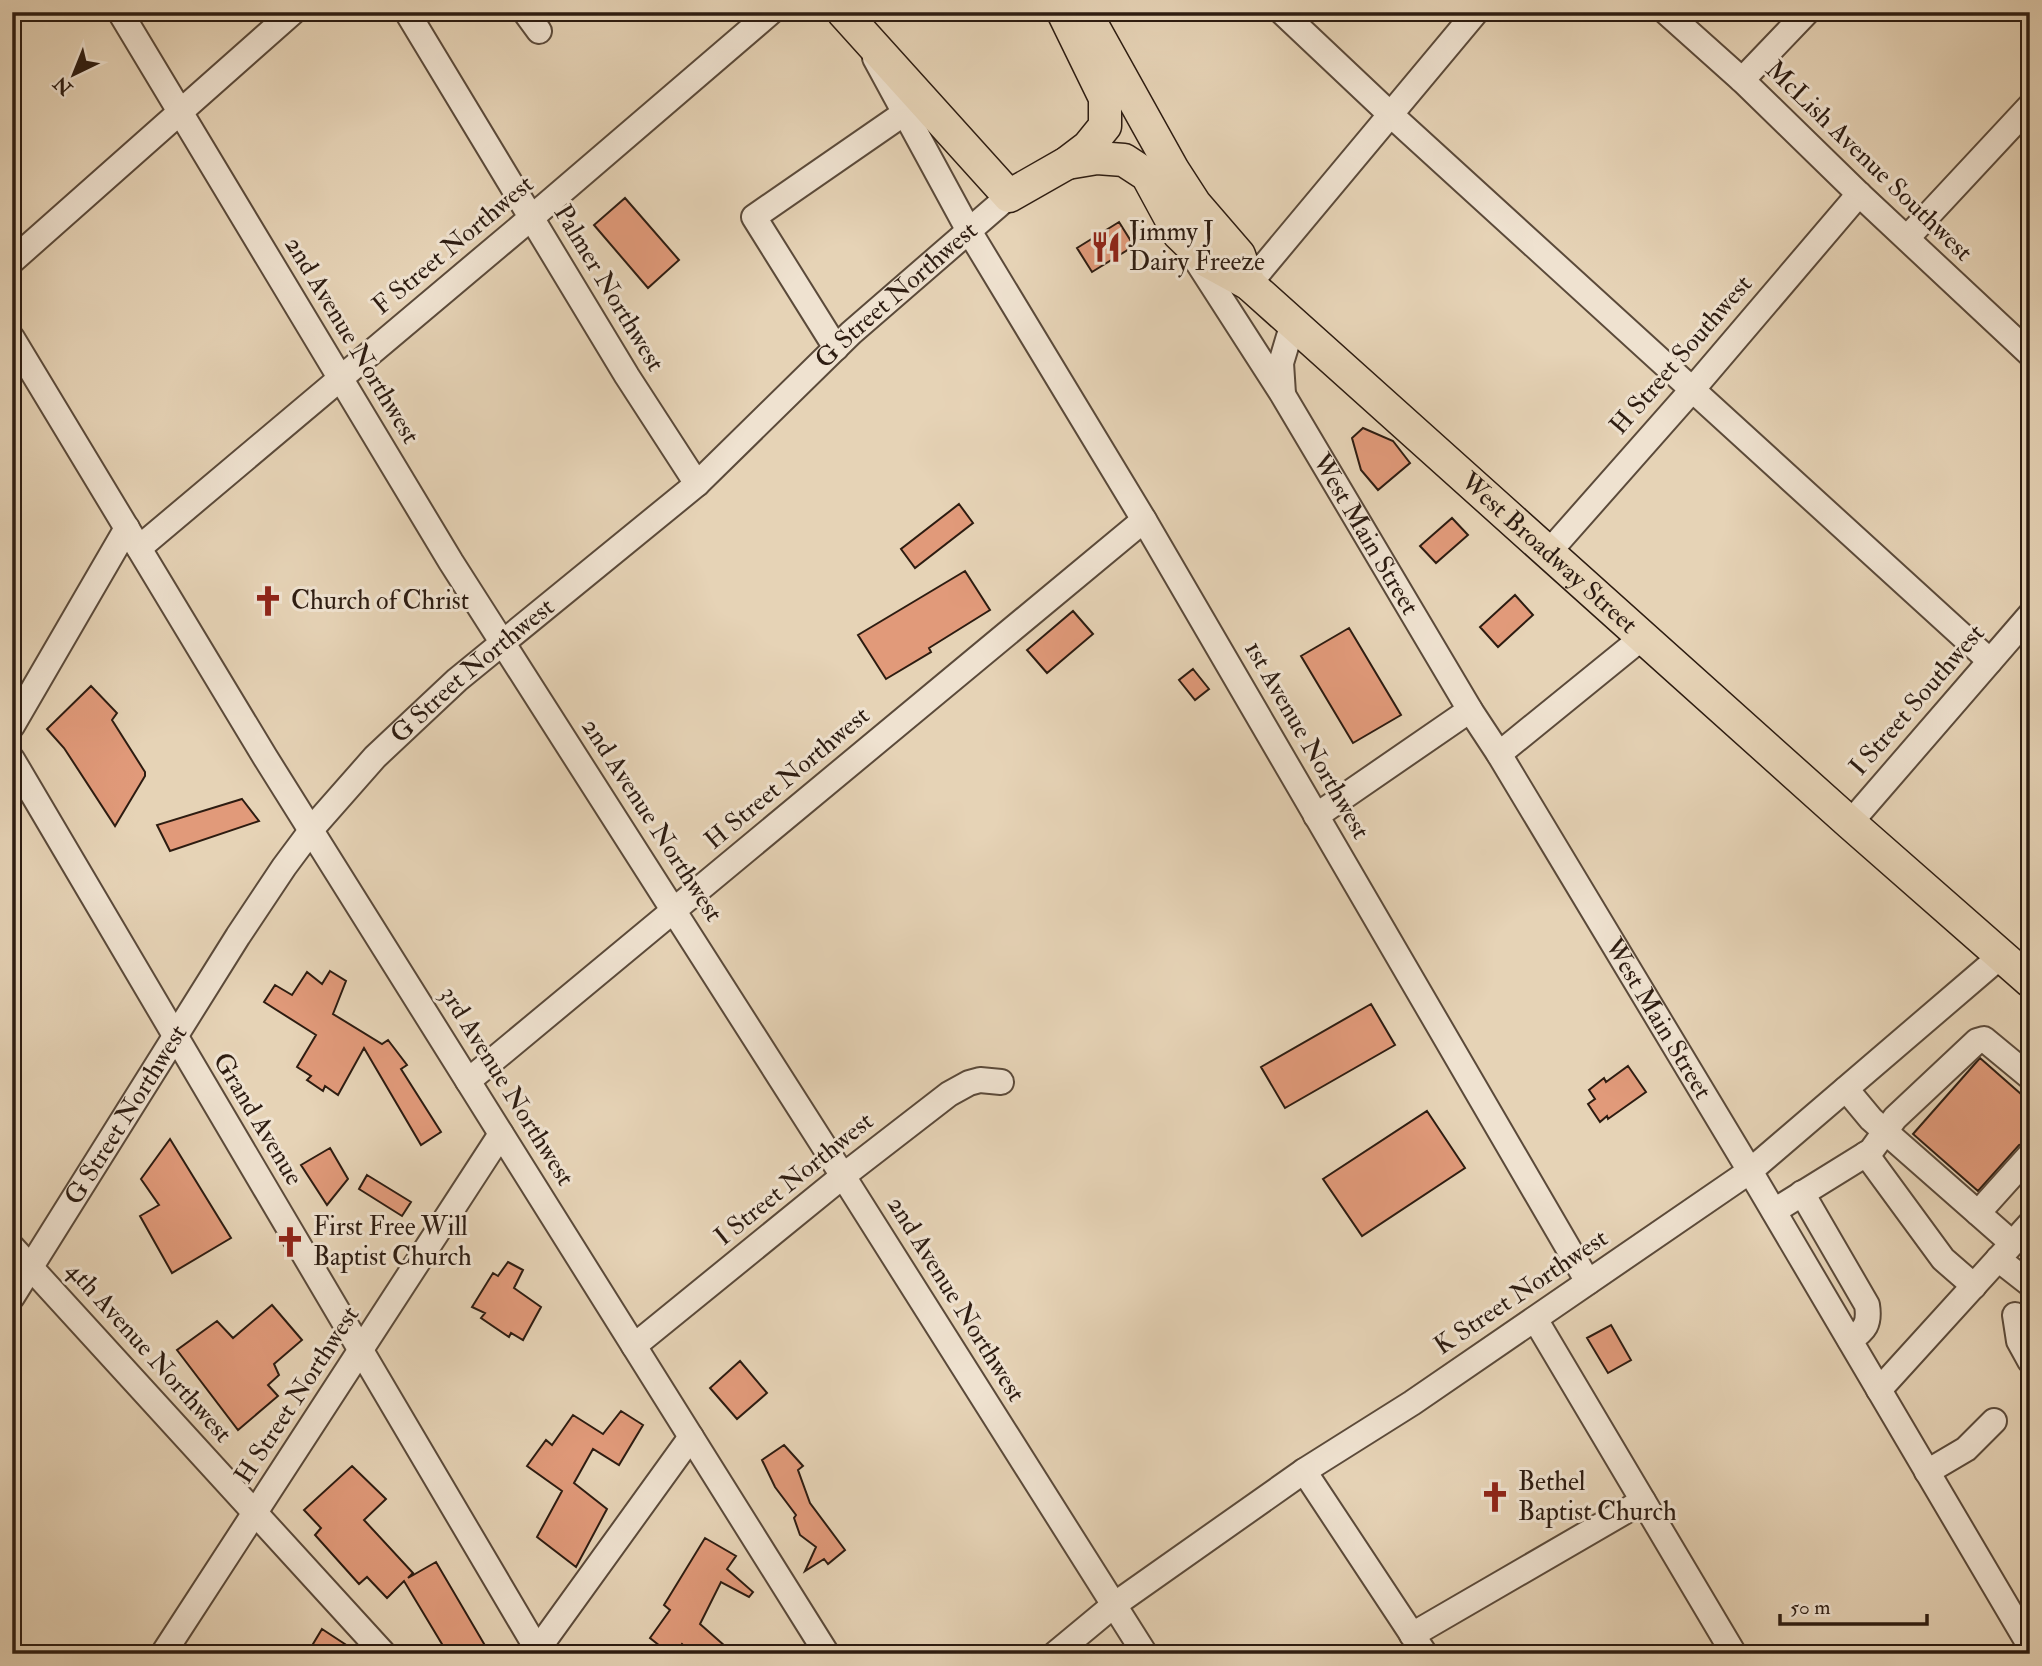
<svg xmlns="http://www.w3.org/2000/svg" width="2042" height="1666" viewBox="0 0 2042 1666" font-family="'IM FELL Double Pica',serif">
<style>
.building{fill:#e19a7a;stroke:#2d1c11;stroke-width:2}
.lines{fill:none;stroke-linecap:round;stroke-linejoin:round}
.minor-casing{stroke:#5b4a3a;stroke-width:28}
.major-casing{stroke:#2d1c11;stroke-width:35}
.minor{stroke:#efe2d0;stroke-width:24}
.major{stroke:#e6d3b6;stroke-width:32}
.labels{text-anchor:middle;dominant-baseline:central;stroke-width:6;stroke-linejoin:round;paint-order:stroke}
.street-label{font-size:26px;fill:#2d1c11;stroke:#efe2d0}
.poi-label{font-size:26px;fill:#2d1c11;stroke:#efe2d0;text-anchor:start}
</style>
<rect width="100%" height="100%" fill="#e6d3b6"/>
<filter id="stains"><feTurbulence type="fractalNoise" baseFrequency=".00286" numOctaves="4"/><feColorMatrix values="0 0 0 0 .2 0 0 0 0 .09 0 0 0 0 .02 0 0 0 .5 -.17"/></filter>
<radialGradient id="worn" r=".72"><stop offset=".6" stop-color="#630" stop-opacity="0"/><stop offset="1" stop-color="#630" stop-opacity=".3"/></radialGradient>
<path class="building" d="M 625,198 L 679,260 L 648,288 L 594,225 Z
M 1119,222 L 1134,246 L 1092,272 L 1077,248 Z
M 1363,428 L 1393,441 L 1410,463 L 1378,490 L 1361,470 L 1352,438 Z
M 959,504 L 973,523 L 915,568 L 901,549 Z
M 1452,518 L 1468,535 L 1436,563 L 1420,546 Z
M 965,571 L 990,610 L 929,648 L 931,652 L 886,679 L 858,635 Z
M 1515,595 L 1533,615 L 1498,647 L 1480,627 Z
M 1073,611 L 1093,634 L 1047,673 L 1027,650 Z
M 1349,628 L 1401,715 L 1353,743 L 1301,656 Z
M 1193,669 L 1209,689 L 1195,700 L 1179,680 Z
M 91,686 L 117,713 L 112,720 L 145,772 L 145,776 L 115,826 L 64,748 L 47,729 Z
M 242,799 L 259,821 L 170,851 L 157,825 Z
M 330,971 L 346,981 L 333,1014 L 382,1044 L 388,1040 L 407,1065 L 401,1069 L 441,1132 L 421,1145 L 364,1048 L 338,1095 L 325,1086 L 323,1091 L 307,1080 L 311,1076 L 297,1067 L 316,1035 L 264,1002 L 275,985 L 292,995 L 307,972 L 322,984 Z
M 1371,1004 L 1395,1045 L 1285,1108 L 1261,1067 Z
M 1980,1058 L 2030,1102 L 2030,1141 L 2019,1145 L 1978,1191 L 1913,1134 Z
M 1628,1066 L 1646,1092 L 1608,1119 L 1607,1116 L 1600,1122 L 1588,1104 L 1595,1099 L 1589,1090 L 1604,1078 L 1606,1082 Z
M 1427,1111 L 1465,1168 L 1362,1236 L 1323,1179 Z
M 170,1139 L 231,1238 L 172,1273 L 140,1216 L 159,1205 L 141,1179 Z
M 330,1148 L 348,1179 L 327,1205 L 301,1165 Z
M 367,1175 L 411,1202 L 402,1216 L 359,1189 Z
M 508,1262 L 523,1270 L 514,1288 L 541,1307 L 523,1340 L 511,1333 L 509,1337 L 481,1318 L 485,1313 L 472,1307 L 493,1273 L 498,1276 Z
M 272,1305 L 302,1340 L 274,1364 L 279,1375 L 268,1385 L 278,1396 L 238,1430 L 177,1350 L 217,1321 L 233,1338 Z
M 1611,1325 L 1631,1360 L 1608,1373 L 1587,1338 Z
M 740,1361 L 767,1393 L 737,1419 L 710,1388 Z
M 621,1411 L 643,1425 L 619,1465 L 593,1449 L 574,1483 L 607,1509 L 576,1567 L 537,1537 L 562,1491 L 527,1466 L 546,1440 L 552,1445 L 573,1415 L 603,1434 Z
M 784,1445 L 803,1466 L 798,1470 L 810,1503 L 845,1550 L 828,1564 L 824,1559 L 805,1571 L 816,1547 L 800,1535 L 794,1518 L 796,1515 L 775,1487 L 762,1460 Z
M 352,1466 L 386,1499 L 364,1520 L 413,1573 L 408,1578 L 436,1562 L 490,1654 L 448,1654 L 404,1581 L 387,1598 L 367,1577 L 359,1584 L 315,1535 L 321,1528 L 304,1510 Z
M 705,1538 L 736,1556 L 727,1569 L 753,1592 L 749,1597 L 721,1582 L 700,1624 L 734,1654 L 693,1654 L 682,1644 L 676,1654 L 670,1654 L 650,1638 L 670,1610 L 664,1605 Z
M 322,1629 L 360,1654 L 307,1654 Z"/>
<g class="lines">
<defs>
<g id="minor">
<path d="M 120,12 L 451,562 L 843,1176 L 1145,1654"/>
<path d="M 407,12 L 627,376 L 697,484"/>
<path d="M 525,12 L 539,31"/>
<path d="M 1282,12 L 1390,114 L 1990,661"/>
<path d="M 1666,12 L 1742,80 L 1859,194 L 2030,354"/>
<path d="M 875,58 L 969,231 L 1144,520 L 1588,1282"/>
<path d="M 1742,80 L 1807,12"/>
<path d="M 1907,238 L 2030,106"/>
<path id="s1" d="M 1191,252 L 1283,395 L 1470,710 L 1499,754 L 1750,1171 L 2030,1646"/>
<path d="M 12,261 L 293,12"/>
<path d="M 1249,284 L 1476,12"/>
<path d="M 12,338 L 265,757 L 827,1654"/>
<path d="M 836,348 L 754,217 L 903,114"/>
<path d="M 1283,394 L 1281,363 L 1293,323"/>
<path d="M 139,548 L 531,218 L 771,12"/>
<path d="M 1548,553 L 1692,390 L 1859,194"/>
<path d="M 12,726 L 127,528"/>
<path d="M 1499,754 L 1643,637"/>
<path d="M 12,759 L 540,1654"/>
<path d="M 1316,816 L 1470,710"/>
<path d="M 1850,823 L 2030,615"/>
<path d="M 468,1081 L 1144,520"/>
<path d="M 1846,1089 L 1871,1119 L 2012,1243"/>
<path d="M 1866,1154 L 1943,1259 L 1974,1286"/>
<path d="M 1802,1193 L 1867,1305 C 1870,1324 1865,1330 1850,1340"/>
<path d="M 1774,1211 L 1871,1151 L 1895,1118 L 1977,1041 L 1984,1039 L 2030,1077"/>
<path d="M 1978,1213 L 2030,1155"/>
<path d="M 12,1247 L 384,1654"/>
<path d="M 1998,1259 L 2030,1284"/>
<path id="s2" d="M 12,1297 L 238,936 L 284,867 L 316,824 L 375,757 L 457,680 L 697,484 L 851,333 L 1009,196"/>
<path d="M 2015,1315 L 2019,1341 L 2030,1361"/>
<path d="M 1535,1319 L 1734,1654"/>
<path d="M 634,1346 L 843,1176 L 949,1094 L 969,1083 L 980,1080 L 1001,1082"/>
<path d="M 1879,1390 L 2030,1224"/>
<path d="M 1304,1471 L 1425,1654"/>
<path d="M 1927,1472 L 1966,1449 L 1994,1421"/>
<path d="M 1412,1635 L 1643,1501"/>
<path d="M 538,1649 L 691,1437"/>
<path d="M 163,1654 L 501,1134"/>
<path d="M 1055,1654 L 1114,1605 L 1304,1471 L 1412,1403 L 1750,1171 L 2002,955"/>
</g>
<g id="major">
<path d="M 843,12 L 1009,196 L 1067,163 L 1088,147 L 1105,126 L 1105,98 L 1063,12"/>
<path d="M 1085,12 L 1173,170 L 1195,204 L 1239,255 L 1249,284"/>
<path id="s3" d="M 1067,163 L 1097,158 L 1124,160 L 1147,175 L 1179,234 L 1207,261 L 1249,284 L 1850,823 L 2030,981"/>
</g>
</defs>
<use href="#minor" class="minor-casing"/>
<use href="#major" class="major-casing"/>
<use href="#minor" class="minor"/>
<use href="#major" class="major"/>
</g>
<defs>
<symbol id="restaurant-bare" viewBox="-9 -9 18 18"><path d="M-5-6h1v4h1v-4h1v4h1v-4h1v5L-1.5 .5V6h-2V.5L-5-1ZM5-6V6H3V1.5H1.5Q1.5-4 5-6Z" fill="#8f2418" stroke="#efe2d0" stroke-width="2.5" paint-order="stroke"/></symbol>
<symbol id="church-bare" viewBox="-9 -9 18 18"><path d="M-1.2-6h2.4v3.5h3.3v2.4h-3.3V6h-2.4V-.1h-3.3v-2.4h3.3Z" fill="#8f2418" stroke="#efe2d0" stroke-width="2.5" paint-order="stroke"/></symbol>
</defs>
<g fill-rule="evenodd">
<use href="#restaurant-bare" x="1084" y="225" width="44" height="44"/>
<use href="#church-bare" x="246" y="579" width="44" height="44"/>
<use href="#church-bare" x="268" y="1220" width="44" height="44"/>
<use href="#church-bare" x="1473" y="1475" width="44" height="44"/>
</g>
<g class="labels">
<g class="street-label">
<text transform="translate(1869 161) rotate(44)">McLish Avenue Southwest</text>
<text transform="translate(453 245) rotate(-40)">F Street Northwest</text>
<text transform="translate(609 288) rotate(59)">Palmer Northwest</text>
<text stroke="none"><textPath href="#s2" startOffset="1349">G Street Northwest</textPath></text>
<text transform="translate(352 340) rotate(59)">2nd Avenue Northwest</text>
<text transform="translate(1681 355) rotate(-49)">H Street Southwest</text>
<text stroke="none"><textPath href="#s1" startOffset="332">West Main Street</textPath></text>
<text stroke="none"><textPath href="#s3" startOffset="642">West Broadway Street</textPath></text>
<text stroke="none"><textPath href="#s2" startOffset="782">G Street Northwest</textPath></text>
<text transform="translate(1917 700) rotate(-49)">I Street Southwest</text>
<text transform="translate(1307 740) rotate(60)">1st Avenue Northwest</text>
<text transform="translate(787 778) rotate(-40)">H Street Northwest</text>
<text transform="translate(652 820) rotate(57)">2nd Avenue Northwest</text>
<text stroke="none"><textPath href="#s1" startOffset="898">West Main Street</textPath></text>
<text transform="translate(507 1086) rotate(58)">3rd Avenue Northwest</text>
<text stroke="none"><textPath href="#s2" startOffset="215">G Street Northwest</textPath></text>
<text transform="translate(258 1119) rotate(59)">Grand Avenue</text>
<text transform="translate(794 1179) rotate(-39)">I Street Northwest</text>
<text transform="translate(1521 1292) rotate(-34)">K Street Northwest</text>
<text transform="translate(956 1299) rotate(58)">2nd Avenue Northwest</text>
<text transform="translate(149 1352) rotate(48)">4th Avenue Northwest</text>
<text transform="translate(297 1395) rotate(-57)">H Street Northwest</text>
</g>
<g class="poi-label">
<text x="1129" y="232">Jimmy J<tspan x="1129" dy="30">Dairy Freeze</tspan></text>
<text x="291" y="601">Church of Christ</text>
<text x="313" y="1227">First Free Will<tspan x="313" dy="30">Baptist Church</tspan></text>
<text x="1518" y="1482">Bethel<tspan x="1518" dy="30">Baptist Church</tspan></text>
</g>
</g>
<rect width="2042" height="1666" fill="none" stroke="#e6d3b6" stroke-width="42"/>
<rect x="14" y="14" width="2014" height="1638" fill="none" stroke="#2d1c11" stroke-width="3.5"/>
<rect x="21" y="21" width="2000" height="1624" fill="none" stroke="#2d1c11" stroke-width="2"/>
<g transform="translate(74 74) rotate(223)" stroke="#efe2d0" stroke-width="5" paint-order="stroke">
<path d="M0-5L12 26L0 18L-12 26Z" fill="#2d1c11"/>
<text y="-10" font-size="19" font-weight="bold" text-anchor="middle" fill="#2d1c11">N</text>
</g>
<path d="M1780 1614v10h147v-10" fill="none" stroke="#2d1c11" stroke-width="3.5"/>
<text x="1790" y="1614" font-size="21" fill="#2d1c11" stroke="#efe2d0" stroke-width="5" paint-order="stroke">50 m</text>
<rect width="100%" height="100%" filter="url(#stains)"/>
<rect width="100%" height="100%" fill="url(#worn)"/>
</svg>
